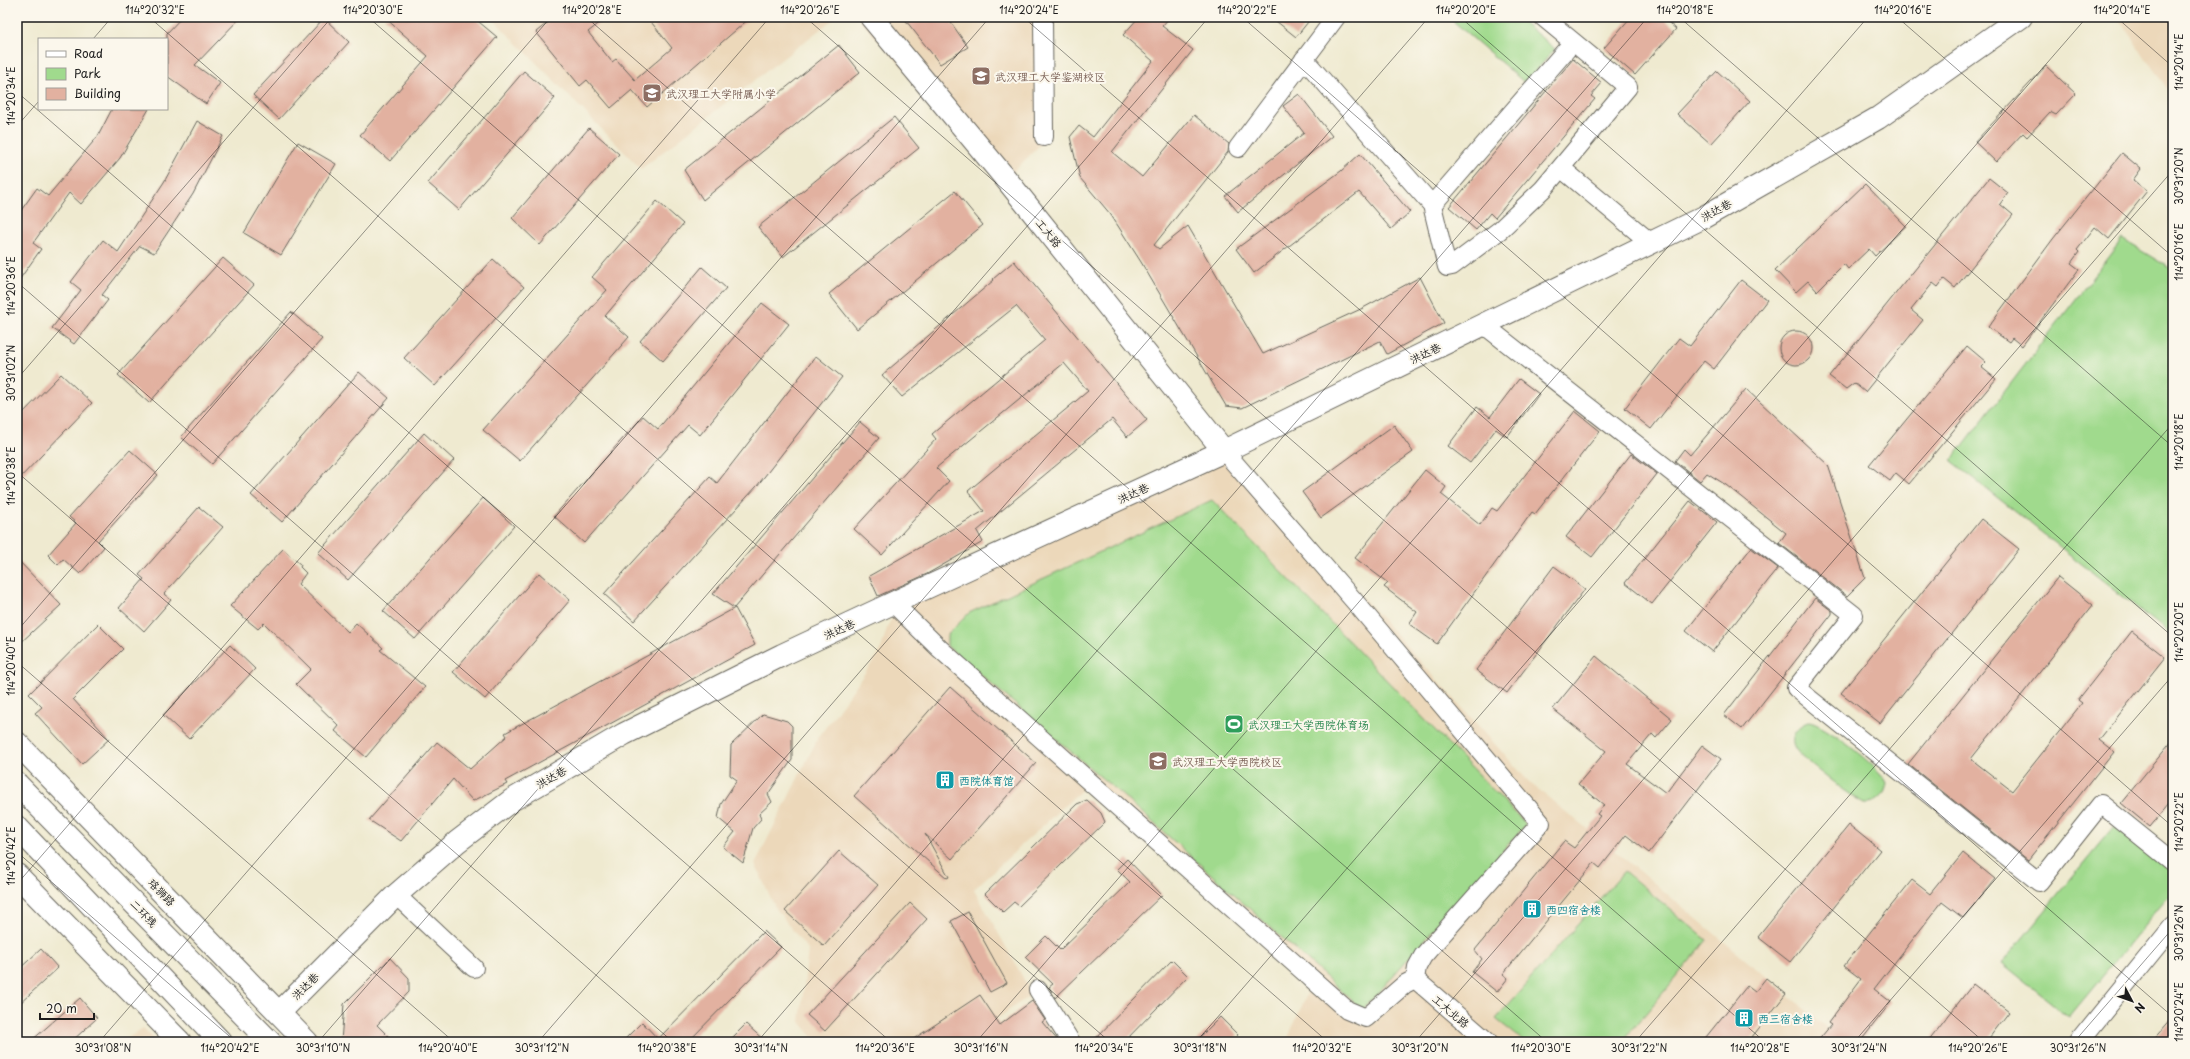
<svg xmlns="http://www.w3.org/2000/svg" width="2190" height="1059" viewBox="0 0 2190 1059" font-family="'Playpen Sans','LXGW WenKai TC',sans-serif">
<style>
.built{fill:#ecd8ba}
.green{fill:#a0da8d;stroke:#5e7b54}
.building{fill:#e2b1a0}
.lines{fill:none;stroke-linecap:round;stroke-linejoin:round}
.street-casing{stroke:#66645b;stroke-width:20}
.secondary-casing{stroke:#66645b;stroke-width:24}
.primary-casing{stroke:#66645b;stroke-width:24}
.highway-casing{stroke:#66645b;stroke-width:24}
.street{stroke:#fff;stroke-width:18}
.secondary{stroke:#fff;stroke-width:22}
.primary{stroke:#fff;stroke-width:22}
.highway{stroke:#fff;stroke-width:22}
.ticks{fill:none;stroke:#1c1c1c;stroke-width:1;stroke-opacity:0.45}
.labels{text-anchor:middle;dominant-baseline:central;stroke-width:4;stroke-linejoin:round;paint-order:stroke}
.education-label{font-size:11px;fill:#785e54;stroke:#fbf7ec;text-anchor:start}
.street-label{font-size:11px;fill:#1c1c1c;stroke:#fbf7ec}
.leisure-label{font-size:11px;fill:#27864d;stroke:#fbf7ec;text-anchor:start}
.culture-label{font-size:11px;fill:#0d838f;stroke:#fbf7ec;text-anchor:start}
.neatline{fill:none;stroke:#1c1c1c;stroke-width:1.5}
.ticks-label{font-size:10px;text-anchor:middle;fill:#1c1c1c}
</style>
<rect width="100%" height="100%" fill="#fbf7ec"/>
<filter id="ink" filterUnits="userSpaceOnUse"><feTurbulence type="fractalNoise" baseFrequency=".025" numOctaves="2"/><feDisplacementMap in="SourceGraphic" scale="8" xChannelSelector="R" yChannelSelector="G"/><feConvolveMatrix kernelMatrix="1 2 1 2 8 2 1 2 1" color-interpolation-filters="sRGB"/></filter>
<filter id="wash" filterUnits="userSpaceOnUse"><feTurbulence type="fractalNoise" baseFrequency=".012" numOctaves="4" result="noise"/><feDisplacementMap in="SourceGraphic" scale="16" xChannelSelector="R" yChannelSelector="G"/><feGaussianBlur stdDeviation="0.9" result="paint"/><feColorMatrix in="noise" values="0 0 0 0 0 0 0 0 0 0 0 0 0 0 0 0 0 1.4 0 .05"/><feComposite in="paint" operator="in"/></filter>
<g filter="url(#wash)">
<rect width="100%" height="100%" fill="#efead0"/>
<path class="built" d="M 491,17 L 836,17 L 641,169 Z
M 857,17 L 1049,17 L 1050,135 L 1006,179 Z
M 2117,17 L 2173,17 L 2173,97 Z
M 1229,449 L 1530,783 L 1642,873 L 1844,1042 L 1286,1042 L 1311,985 L 1087,785 L 974,889 L 1032,994 L 964,1042 L 817,1042 L 800,1022 L 808,950 L 775,907 L 755,864 L 818,738 L 880,652 L 888,625 L 906,597 Z
M 143,1028 L 157,1042 L 122,1042 Z"/>
<path class="green" d="M 1456,17 L 1517,17 L 1555,49 L 1525,83 L 1453,21 Z
M 2122,239 L 2173,270 L 2173,636 L 1951,461 Z
M 1212,500 L 1526,824 L 1363,1010 L 1130,802 L 947,646 L 947,635 L 969,613 Z
M 1809,722 C 1823,723 1882,769 1887,783 C 1885,797 1877,804 1864,803 C 1852,797 1800,759 1795,748 C 1788,736 1798,726 1809,722 Z
M 2115,826 L 2173,873 L 2173,891 L 2069,1017 L 2002,963 Z
M 1624,871 L 1707,940 L 1622,1042 L 1525,1042 L 1496,1019 Z"/>
<g id="blocks">
<path class="building" d="M 182,17 L 241,17 L 195,65 L 220,83 L 206,104 L 167,76 L 167,33 Z
M 384,17 L 473,17 L 497,37 L 390,161 L 360,135 L 428,56 Z
M 555,17 L 564,17 L 571,21 L 576,17 L 607,17 L 588,32 L 612,62 L 616,59 L 635,80 L 672,48 L 647,17 L 751,17 L 647,107 L 632,90 L 611,108 L 587,80 L 580,86 L 536,32 Z
M 903,17 L 947,17 L 968,47 L 940,64 Z
M 1139,17 L 1170,17 L 1162,26 L 1193,50 L 1112,152 L 1142,177 L 1194,115 L 1229,144 L 1228,152 L 1154,245 L 1159,249 L 1188,226 L 1263,354 L 1363,308 L 1420,277 L 1444,323 L 1387,354 L 1380,341 L 1242,408 L 1226,406 L 1141,262 L 1111,215 L 1080,178 L 1070,137 L 1079,126 L 1093,137 L 1153,61 L 1123,35 Z
M 1271,17 L 1312,17 L 1296,37 Z
M 1631,17 L 1662,17 L 1676,29 L 1635,75 L 1604,48 Z
M 324,18 L 349,42 L 279,119 L 253,95 Z
M 839,45 L 860,72 L 703,200 L 684,170 Z
M 1573,59 L 1602,83 L 1591,96 L 1595,99 L 1495,218 L 1490,213 L 1476,230 L 1449,207 Z
M 2046,66 L 2076,94 L 2056,115 L 2050,112 L 2027,137 L 2023,133 L 1996,162 L 1975,142 Z
M 524,71 L 555,98 L 459,210 L 428,183 Z
M 1717,71 L 1750,101 L 1711,144 L 1677,114 Z
M 1299,94 L 1332,136 L 1238,212 L 1225,196 L 1304,133 L 1283,106 Z
M 112,109 L 149,109 L 120,158 L 81,204 L 69,193 L 33,243 L 41,249 L 17,283 L 17,216 L 37,188 L 48,196 L 98,136 Z
M 894,117 L 919,148 L 783,257 L 758,227 Z
M 197,121 L 223,136 L 193,194 L 154,253 L 140,246 L 102,295 L 108,300 L 74,344 L 52,328 L 81,290 L 71,282 L 103,240 L 118,252 L 164,182 Z
M 589,128 L 619,154 L 540,245 L 512,218 Z
M 298,142 L 336,164 L 281,255 L 244,233 Z
M 2122,153 L 2141,169 L 2133,180 L 2147,191 L 2109,239 L 2095,227 L 2077,250 L 2079,252 L 2071,263 L 2079,269 L 2022,346 L 2012,338 L 2009,342 L 1988,327 L 2053,239 Z
M 1360,154 L 1410,212 L 1391,229 L 1359,192 L 1254,273 L 1236,249 L 1341,171 Z
M 1989,178 L 2008,193 L 2000,204 L 2013,215 L 1955,288 L 1944,279 L 1938,287 L 1933,283 L 1911,310 L 1923,320 L 1865,392 L 1854,383 L 1846,389 L 1829,376 Z
M 1865,184 L 1906,226 L 1875,256 L 1869,249 L 1848,269 L 1844,264 L 1817,291 L 1808,281 L 1796,292 L 1775,270 Z
M 955,191 L 983,225 L 857,329 L 829,294 Z
M 657,201 L 683,224 L 605,316 L 629,337 L 520,461 L 483,430 L 607,290 L 592,277 Z
M 223,258 L 254,285 L 149,403 L 118,375 Z
M 493,259 L 524,287 L 435,386 L 404,358 Z
M 1014,261 L 1147,420 L 1127,437 L 1112,419 L 977,531 L 983,542 L 927,574 L 878,596 L 869,576 L 984,511 L 968,491 L 1088,391 L 1064,363 L 936,468 L 949,481 L 882,555 L 854,529 L 936,439 L 932,434 L 1045,340 L 1016,306 L 902,397 L 882,375 L 994,280 L 993,279 Z
M 702,267 L 726,288 L 663,361 L 640,341 Z
M 1741,280 L 1767,300 L 1714,369 L 1704,361 L 1651,429 L 1625,408 L 1679,338 L 1690,346 Z
M 762,303 L 789,324 L 700,435 L 688,425 L 584,543 L 554,516 L 643,416 L 658,429 Z
M 291,312 L 322,339 L 212,464 L 181,437 Z
M1779 348a17 17 0 1 1 34 0a17 17 0 1 1-34 0Z
M 1967,346 L 1986,362 L 1981,367 L 1996,379 L 1909,484 L 1896,473 L 1890,481 L 1869,465 Z
M 816,356 L 842,377 L 757,486 L 634,621 L 604,594 L 710,477 L 717,483 Z
M 359,372 L 389,398 L 282,522 L 251,495 Z
M 61,374 L 92,403 L 17,481 L 17,419 Z
M 1519,379 L 1539,394 L 1507,437 L 1496,429 L 1470,463 L 1448,446 L 1477,407 L 1490,417 Z
M 1746,389 L 1828,465 L 1865,578 L 1847,596 L 1779,543 L 1786,533 L 1726,485 L 1707,473 L 1700,481 L 1675,461 L 1684,449 L 1690,455 Z
M 1575,411 L 1600,431 L 1535,514 L 1532,512 L 1437,644 L 1409,624 L 1417,612 L 1384,587 L 1388,583 L 1355,558 L 1425,470 L 1446,487 L 1441,494 L 1480,525 L 1492,508 L 1497,511 Z
M 860,422 L 879,438 L 734,608 L 713,594 Z
M 1394,425 L 1413,452 L 1321,518 L 1302,492 Z
M 424,433 L 454,460 L 348,580 L 318,553 Z
M 130,450 L 158,475 L 98,541 L 104,547 L 80,574 L 63,559 L 58,565 L 48,555 L 76,523 L 69,517 Z
M 1631,454 L 1657,474 L 1592,557 L 1566,537 Z
M 483,498 L 514,526 L 415,639 L 383,611 Z
M 1690,501 L 1717,522 L 1652,604 L 1625,583 Z
M 199,507 L 223,527 L 164,594 L 171,600 L 144,631 L 119,608 L 144,579 L 139,575 Z
M 1981,519 L 2019,549 L 1880,723 L 1841,693 Z
M 1751,548 L 1778,568 L 1712,652 L 1686,631 Z
M 283,549 L 301,565 L 300,567 L 306,573 L 298,584 L 348,632 L 356,623 L 383,648 L 380,650 L 425,687 L 366,757 L 335,731 L 339,726 L 296,684 L 311,669 L 264,623 L 258,629 L 230,606 Z
M 17,559 L 61,605 L 17,646 Z
M 1554,566 L 1585,589 L 1507,693 L 1476,670 Z
M 539,573 L 570,600 L 485,699 L 453,672 Z
M 2058,577 L 2093,605 L 1971,759 L 2012,791 L 2082,703 L 2078,700 L 2132,631 L 2165,657 L 2099,740 L 2114,752 L 2028,860 L 1908,764 Z
M 1815,598 L 1832,611 L 1832,614 L 1742,729 L 1724,715 Z
M 735,608 L 755,645 L 505,781 L 507,784 L 473,801 L 453,779 L 401,841 L 369,820 L 437,742 L 470,769 L 507,736 L 505,733 Z
M 98,624 L 123,649 L 73,699 L 109,739 L 82,764 L 35,713 L 42,707 L 29,694 Z
M 230,645 L 255,669 L 189,739 L 163,715 Z
M 1596,656 L 1672,719 L 1656,738 L 1652,734 L 1627,764 L 1666,793 L 1702,745 L 1721,759 L 1649,853 L 1626,835 L 1600,868 L 1594,863 L 1503,974 L 1508,978 L 1497,992 L 1472,972 L 1482,959 L 1475,950 L 1564,841 L 1574,848 L 1600,816 L 1597,814 L 1604,805 L 1578,784 L 1606,751 L 1553,709 Z
M 950,687 L 1036,763 L 952,859 L 925,834 L 949,877 L 947,878 L 854,796 Z
M 763,714 L 787,721 L 792,726 L 792,760 L 768,794 L 772,802 L 759,814 L 761,819 L 753,828 L 743,863 L 723,847 L 735,832 L 718,818 L 721,804 L 737,780 L 730,775 L 731,745 Z
M 2173,740 L 2173,799 L 2150,827 L 2121,803 Z
M 1087,800 L 1101,813 L 1105,822 L 1019,906 L 1014,902 L 1003,912 L 985,894 L 1077,804 Z
M 1849,825 L 1880,850 L 1790,962 L 1758,937 Z
M 839,851 L 878,885 L 824,946 L 785,911 Z
M 1963,853 L 1995,879 L 1963,918 L 1942,902 L 1874,989 L 1891,1002 L 1860,1042 L 1817,1042 L 1831,1025 L 1828,1023 L 1861,979 L 1844,966 L 1871,931 L 1912,880 L 1930,894 Z
M 1127,859 L 1162,895 L 1055,998 L 1049,987 L 1053,984 L 1025,957 L 1046,936 L 1060,950 L 1130,882 L 1117,869 Z
M 910,903 L 927,919 L 825,1031 L 807,1015 Z
M 968,912 L 1007,983 L 990,992 L 951,921 Z
M 764,931 L 781,947 L 688,1042 L 622,1042 L 642,1022 L 658,1039 Z
M 41,949 L 58,968 L 17,1006 L 17,971 Z
M 390,958 L 409,978 L 409,992 L 377,1025 L 394,1042 L 341,1042 L 344,1004 Z
M 1172,960 L 1188,976 L 1124,1042 L 1092,1042 Z
M 1766,978 L 1786,994 L 1748,1042 L 1702,1042 L 1747,986 L 1755,992 Z
M 1973,984 L 2009,1012 L 1986,1042 L 1928,1042 Z
M 980,995 L 1000,1025 L 1032,1001 L 1045,1020 L 1042,1022 L 1059,1042 L 909,1042 Z
M 80,998 L 97,1018 L 71,1042 L 30,1042 Z
M 1220,1017 L 1238,1035 L 1231,1042 L 1195,1042 Z
M 2173,1017 L 2173,1042 L 2151,1042 Z
M 746,1024 L 766,1042 L 728,1042 Z"/>
</g>
</g>
<g filter="url(#ink)">
<use href="#blocks" fill-opacity="0" stroke="#66645b" stroke-width="1"/>
<g class="lines">
<defs>
<path id="street" d="M 1043,17 L 1044,137
M 1304,59 L 1432,205 L 1447,267 L 1452,266 L 1500,230 L 1543,189 L 1628,87 L 1543,17
M 1238,148 L 1336,17
M 1561,168 L 1651,243
M 1432,205 L 1573,42
M 1484,325 L 1854,615 L 1796,688 L 2039,882 L 2101,804 L 2173,862
M 1224,451 L 1356,603 L 1541,823 L 1423,956 L 1417,967 L 1415,979
M 893,603 L 939,648 L 1347,1010 L 1366,1018 L 1405,984 L 1415,979
M 396,895 L 474,968
M 1415,979 L 1488,1042
M 1038,990 L 1071,1042
M 2079,1042 L 2173,926"/>
<path id="secondary" d="M 871,17 L 1006,179 L 1224,451
M 279,1013 L 396,895 L 457,842 L 512,800 L 624,734 L 782,655 L 893,603 L 1224,451 L 1704,217 L 1878,118 L 2021,17"/>
<path id="primary" d="M 17,743 L 307,1042
M 17,875 L 180,1042"/>
<path id="highway" d="M 17,784 L 270,1042
M 17,827 L 221,1042"/>
</defs>
<use href="#street" class="street-casing"/>
<use href="#secondary" class="secondary-casing"/>
<use href="#primary" class="primary-casing"/>
<use href="#highway" class="highway-casing"/>
<use href="#street" class="street"/>
<use href="#secondary" class="secondary"/>
<use href="#primary" class="primary"/>
<use href="#highway" class="highway"/>
</g>
</g>
<path class="ticks" d="M 149,17 L 1328,1042M 368,17 L 1547,1042M 586,17 L 1765,1042M 805,17 L 1984,1042M 1023,17 L 2173,1017M 1242,17 L 2173,827M 1460,17 L 2173,637M 1679,17 L 2173,447M 1897,17 L 2173,257M 2116,17 L 2173,67M 93,39 L 112,17M 17,92 L 1110,1042M 17,126 L 39,101M 17,282 L 891,1042M 17,379 L 332,17M 17,472 L 673,1042M 17,631 L 551,17M 17,662 L 454,1042M 17,852 L 236,1042M 17,884 L 770,17M 99,1042 L 990,17M 318,1042 L 1209,17M 538,1042 L 1429,17M 757,1042 L 1648,17M 976,1042 L 1868,17M 1196,1042 L 2087,17M 1415,1042 L 2173,170M 1635,1042 L 2173,423M 1854,1042 L 2173,675M 2074,1042 L 2173,928"/>
<defs>
<symbol id="university-square" viewBox="-11 -11 22 22"><rect x="-9" y="-9" width="18" height="18" rx="4" fill="#8d6e63" stroke="#fbf7ec"/><path d="M0-5L7-2L0 1L-7-2ZM-4 1L0 2.5L4 1V4Q0 6-4 4Z" fill="#fff"/></symbol>
<symbol id="school-square" viewBox="-11 -11 22 22"><rect x="-9" y="-9" width="18" height="18" rx="4" fill="#8d6e63" stroke="#fbf7ec"/><path d="M0-5L7-2L0 1L-7-2ZM-4 1L0 2.5L4 1V4Q0 6-4 4Z" fill="#fff"/></symbol>
<symbol id="stadium-square" viewBox="-11 -11 22 22"><rect x="-9" y="-9" width="18" height="18" rx="4" fill="#2e9e5b" stroke="#fbf7ec"/><path d="M0-5a6.5 5 0 1 0 0 10a6.5 5 0 1 0 0-10ZM-3.5-1.8h7v3.6h-7Z" fill="#fff"/></symbol>
<symbol id="building-square" viewBox="-11 -11 22 22"><rect x="-9" y="-9" width="18" height="18" rx="4" fill="#0f9aa8" stroke="#fbf7ec"/><path d="M-4-6H4V6H1V3H-1V6H-4ZM-2.5-4.3h1.7v1.8h-1.7ZM.8-4.3h1.7v1.8H.8ZM-2.5-1h1.7V.8h-1.7ZM.8-1h1.7V.8H.8Z" fill="#fff"/></symbol>
</defs>
<g fill-rule="evenodd">
<use href="#university-square" x="970" y="65" width="22" height="22"/>
<use href="#school-square" x="641" y="82" width="22" height="22"/>
<use href="#stadium-square" x="1223" y="713" width="22" height="22"/>
<use href="#university-square" x="1147" y="750" width="22" height="22"/>
<use href="#building-square" x="934" y="769" width="22" height="22"/>
<use href="#building-square" x="1521" y="898" width="22" height="22"/>
<use href="#building-square" x="1733" y="1007" width="22" height="22"/>
</g>
<g class="labels">
<g class="education-label">
<text x="995" y="76">武汉理工大学鉴湖校区</text>
<text x="666" y="93">武汉理工大学附属小学</text>
<text x="1172" y="761">武汉理工大学西院校区</text>
</g>
<g class="street-label">
<text transform="translate(1716 210) rotate(-29)">洪达巷</text>
<text transform="translate(1049 233) rotate(51)">工大路</text>
<text transform="translate(1425 353) rotate(-26)">洪达巷</text>
<text transform="translate(1133 493) rotate(-25)">洪达巷</text>
<text transform="translate(839 629) rotate(-25)">洪达巷</text>
<text transform="translate(551 777) rotate(-30)">洪达巷</text>
<text transform="translate(162 892) rotate(46)">珞狮路</text>
<text transform="translate(144 913) rotate(46)">二环线</text>
<text transform="translate(305 986) rotate(-45)">洪达巷</text>
<text transform="translate(1451 1011) rotate(40)">工大北路</text>
</g>
<g class="leisure-label">
<text x="1248" y="724">武汉理工大学西院体育场</text>
</g>
<g class="culture-label">
<text x="959" y="780">西院体育馆</text>
<text x="1546" y="909">西四宿舍楼</text>
<text x="1758" y="1018">西三宿舍楼</text>
</g>
</g>
<rect width="2190" height="1059" fill="none" stroke="#fbf7ec" stroke-width="44"/>
<rect x="38" y="38" width="130" height="72" fill="#fbf7ec" stroke="#a29f99"/>
<rect x="46" y="51" width="20" height="6" fill="#ffffff" stroke="#a29f99"/>
<text x="74" y="58" font-size="12" fill="#1c1c1c">Road</text>
<rect x="46" y="68" width="20" height="12" fill="#a0da8d" stroke="#a29f99"/>
<text x="74" y="78" font-size="12" fill="#1c1c1c">Park</text>
<rect x="46" y="88" width="20" height="12" fill="#e2b1a0" stroke="#a29f99"/>
<text x="74" y="98" font-size="12" fill="#1c1c1c">Building</text>
<g transform="translate(2132 1001) rotate(131)" stroke="#fbf7ec" stroke-width="3" paint-order="stroke">
<path d="M0-3L7 15L0 10L-7 15Z" fill="#1c1c1c"/>
<text y="-6" font-size="11" font-weight="bold" text-anchor="middle" fill="#1c1c1c">N</text>
</g>
<path d="M40 1013v6h54v-6" fill="none" stroke="#1c1c1c" stroke-width="2"/>
<text x="46" y="1013" font-size="12" fill="#1c1c1c" stroke="#fbf7ec" stroke-width="3" paint-order="stroke">20 m</text>
<rect x="22" y="22" width="2146" height="1015" class="neatline"/>
<g class="ticks-label">
<text x="155" y="14">114°20'32"E</text>
<text x="373" y="14">114°20'30"E</text>
<text x="592" y="14">114°20'28"E</text>
<text x="810" y="14">114°20'26"E</text>
<text x="1029" y="14">114°20'24"E</text>
<text x="1247" y="14">114°20'22"E</text>
<text x="1466" y="14">114°20'20"E</text>
<text x="1685" y="14">114°20'18"E</text>
<text x="1903" y="14">114°20'16"E</text>
<text x="2122" y="14">114°20'14"E</text>
<text transform="translate(2179 62) rotate(-90)" y="4">114°20'14"E</text>
<text transform="translate(11 96) rotate(-90)" y="4">114°20'34"E</text>
<text transform="translate(2179 176) rotate(-90)" y="4">30°31'20"N</text>
<text transform="translate(2179 252) rotate(-90)" y="4">114°20'16"E</text>
<text transform="translate(11 286) rotate(-90)" y="4">114°20'36"E</text>
<text transform="translate(11 373) rotate(-90)" y="4">30°31'02"N</text>
<text transform="translate(2179 442) rotate(-90)" y="4">114°20'18"E</text>
<text transform="translate(11 476) rotate(-90)" y="4">114°20'38"E</text>
<text transform="translate(2179 632) rotate(-90)" y="4">114°20'20"E</text>
<text transform="translate(11 666) rotate(-90)" y="4">114°20'40"E</text>
<text transform="translate(2179 822) rotate(-90)" y="4">114°20'22"E</text>
<text transform="translate(11 856) rotate(-90)" y="4">114°20'42"E</text>
<text transform="translate(2179 933) rotate(-90)" y="4">30°31'26"N</text>
<text transform="translate(2179 1012) rotate(-90)" y="4">114°20'24"E</text>
<text x="103" y="1052">30°31'08"N</text>
<text x="230" y="1052">114°20'42"E</text>
<text x="323" y="1052">30°31'10"N</text>
<text x="448" y="1052">114°20'40"E</text>
<text x="542" y="1052">30°31'12"N</text>
<text x="667" y="1052">114°20'38"E</text>
<text x="761" y="1052">30°31'14"N</text>
<text x="885" y="1052">114°20'36"E</text>
<text x="981" y="1052">30°31'16"N</text>
<text x="1104" y="1052">114°20'34"E</text>
<text x="1200" y="1052">30°31'18"N</text>
<text x="1322" y="1052">114°20'32"E</text>
<text x="1420" y="1052">30°31'20"N</text>
<text x="1541" y="1052">114°20'30"E</text>
<text x="1639" y="1052">30°31'22"N</text>
<text x="1760" y="1052">114°20'28"E</text>
<text x="1859" y="1052">30°31'24"N</text>
<text x="1978" y="1052">114°20'26"E</text>
<text x="2078" y="1052">30°31'26"N</text>
</g>
</svg>
